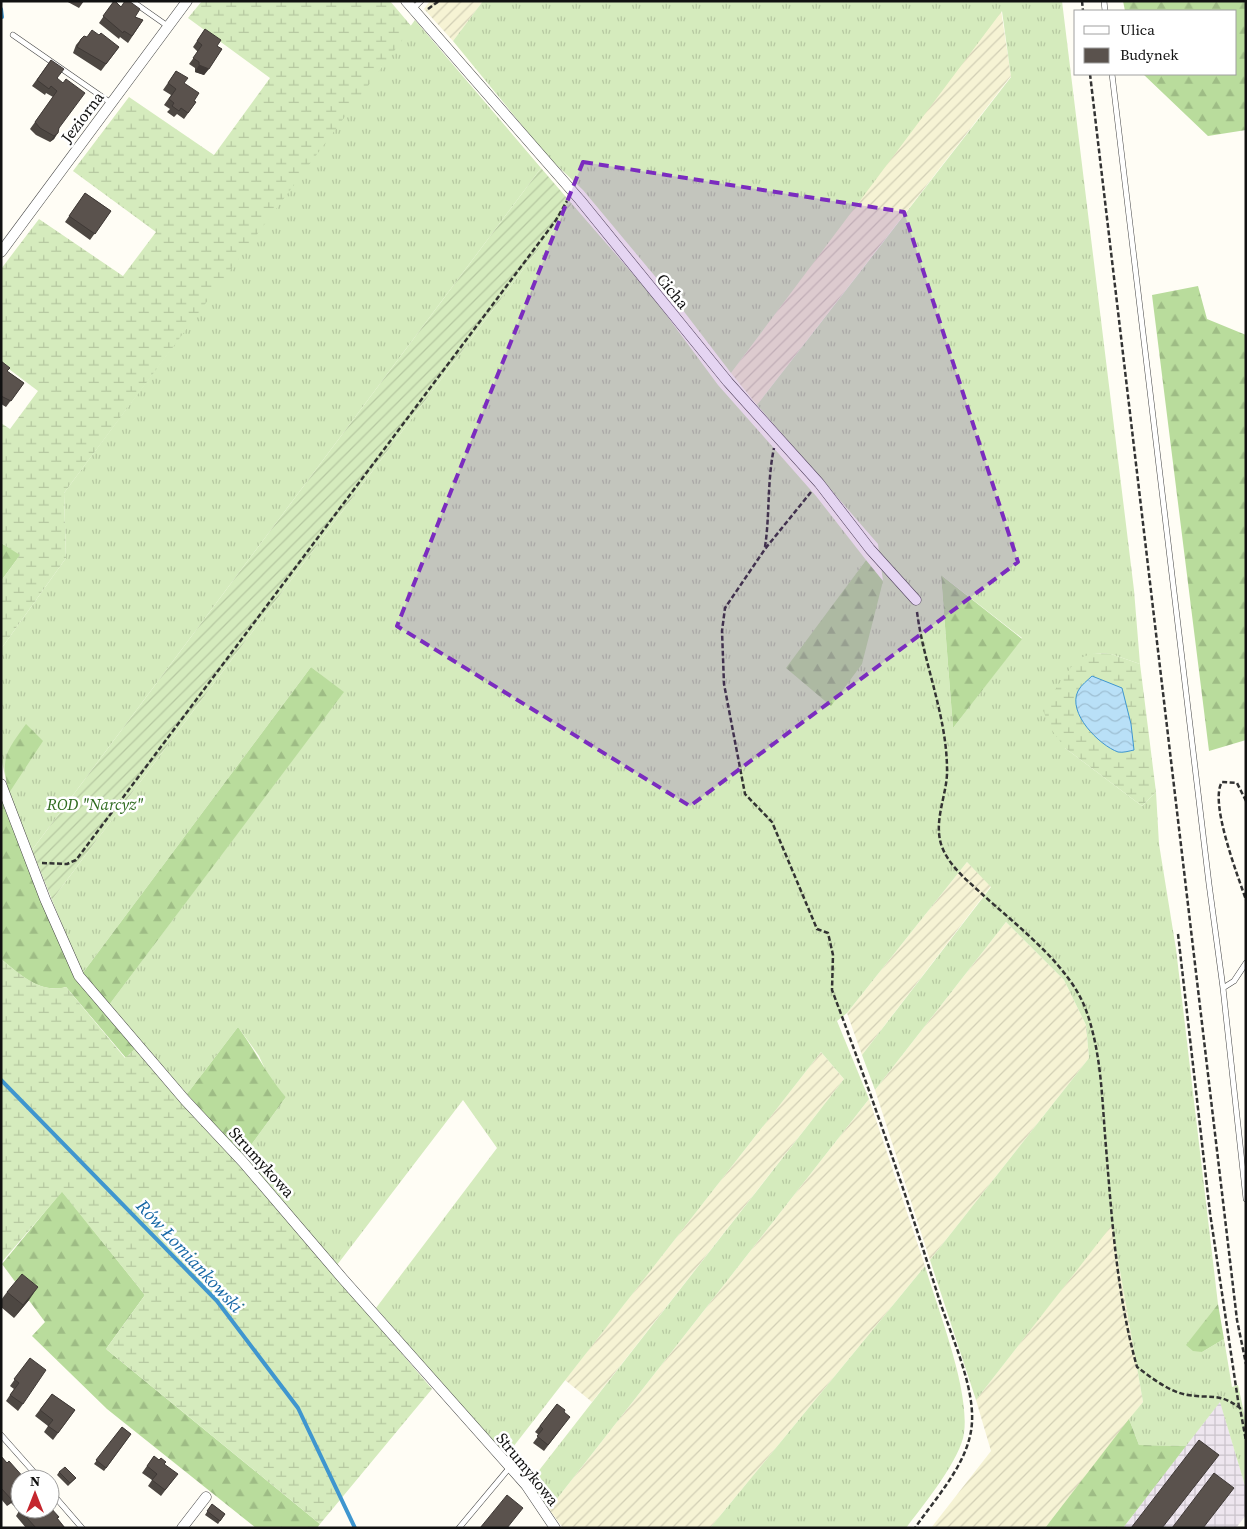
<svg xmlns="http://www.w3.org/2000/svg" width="1247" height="1529" viewBox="0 0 1247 1529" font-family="'Source Serif 4',serif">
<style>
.industrial{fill:url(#industrial-grid)}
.farmland{fill:url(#farmland-furrows)}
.grass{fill:url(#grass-tufts);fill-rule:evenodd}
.forest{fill:url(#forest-firs)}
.wetland{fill:url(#wetland-marsh)}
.garden{fill:url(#garden-furrows)}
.water{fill:url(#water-waves);stroke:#3f96cf}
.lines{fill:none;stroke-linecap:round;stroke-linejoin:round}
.stream{stroke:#3f96cf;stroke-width:4}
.lane-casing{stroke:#444;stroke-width:6}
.street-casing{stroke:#444;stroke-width:11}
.path{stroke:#333;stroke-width:2.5;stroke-dasharray:5 2.5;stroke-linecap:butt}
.lane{stroke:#fff;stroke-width:5}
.street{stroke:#fff;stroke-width:10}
.wall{fill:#4d4742}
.shaded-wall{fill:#3f3936}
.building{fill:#5a524d;stroke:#3f3936}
.marked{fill:#7b2cbf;fill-opacity:0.2;stroke:#7b2cbf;stroke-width:4;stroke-dasharray:10 6;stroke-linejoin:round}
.labels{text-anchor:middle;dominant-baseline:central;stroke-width:5;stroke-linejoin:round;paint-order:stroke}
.street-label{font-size:16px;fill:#111;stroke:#fff}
.park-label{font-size:16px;font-style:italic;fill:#2f6b1f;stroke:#fff}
.water-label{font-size:18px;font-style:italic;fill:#1768a6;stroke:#fff}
</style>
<defs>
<pattern id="industrial-grid" width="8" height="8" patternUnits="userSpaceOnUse" patternTransform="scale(1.25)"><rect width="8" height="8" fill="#eee6ef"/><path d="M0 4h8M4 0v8" fill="none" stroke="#cbc4cc"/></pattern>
<pattern id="farmland-furrows" width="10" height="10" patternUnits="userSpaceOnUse" patternTransform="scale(1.25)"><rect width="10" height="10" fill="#f6f3d4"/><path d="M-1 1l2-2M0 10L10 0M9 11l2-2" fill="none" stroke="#d2cfb5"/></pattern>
<pattern id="grass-tufts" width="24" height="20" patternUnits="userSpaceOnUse" patternTransform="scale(1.25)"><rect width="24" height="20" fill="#d5ebbd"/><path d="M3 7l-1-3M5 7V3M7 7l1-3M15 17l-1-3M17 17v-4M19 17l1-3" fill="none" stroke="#b6c8a1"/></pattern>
<pattern id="forest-firs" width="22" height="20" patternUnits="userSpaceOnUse" patternTransform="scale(1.25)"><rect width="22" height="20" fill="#b9dc9c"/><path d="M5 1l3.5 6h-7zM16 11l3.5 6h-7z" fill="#9ebc85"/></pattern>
<pattern id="wetland-marsh" width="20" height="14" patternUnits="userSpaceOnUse" patternTransform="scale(1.25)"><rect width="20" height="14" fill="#d5ebbd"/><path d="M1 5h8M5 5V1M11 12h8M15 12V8" fill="none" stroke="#b6c8a1"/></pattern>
<pattern id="garden-furrows" width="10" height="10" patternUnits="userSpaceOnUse" patternTransform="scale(1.25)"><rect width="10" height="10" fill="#d5ebbd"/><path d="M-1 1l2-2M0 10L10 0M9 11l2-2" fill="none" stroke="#b6c8a1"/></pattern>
<pattern id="water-waves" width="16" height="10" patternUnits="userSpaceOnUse" patternTransform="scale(1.25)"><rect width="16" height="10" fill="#b9e0f7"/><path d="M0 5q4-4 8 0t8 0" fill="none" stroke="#9ebfd3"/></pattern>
</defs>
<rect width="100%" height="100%" fill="#fffdf5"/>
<path class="industrial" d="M 1220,1401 L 1246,1489 L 1246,1515 L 1236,1528 L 1123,1528 Z"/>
<path class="farmland" d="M 430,1 L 483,1 L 453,41 L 424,9 Z
M 1001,10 L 1011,76 L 757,405 L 731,373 Z
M 967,862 L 991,886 L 862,1055 L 847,1013 Z
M 1006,922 L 1064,980 L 1086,1025 L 1089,1058 L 930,1260 L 875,1090 Z
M 821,1052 L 844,1079 L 592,1402 L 565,1380 Z
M 869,1099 L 925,1266 L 710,1528 L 563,1528 L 549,1509 Z
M 1112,1224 L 1143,1402 L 1045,1528 L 931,1528 L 991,1451 L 976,1400 Z"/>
<path class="grass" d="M 483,1 L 1062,1 L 1134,590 L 1140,664 L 1111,654 L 1094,653 L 1065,748 L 1142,806 L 1156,792 L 1159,844 L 1176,949 L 1218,1304 L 1187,1345 L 1202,1352 L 1224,1339 L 1232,1387 L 1238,1385 L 1246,1422 L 1246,1489 L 1220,1402 L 1186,1446 L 1139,1445 L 1129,1419 L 1143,1402 L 1112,1225 L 976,1400 L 930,1260 L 1089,1058 L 1086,1025 L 1064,980 L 1006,922 L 875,1090 L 862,1055 L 991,887 L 967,862 L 847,1013 L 837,1021 L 869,1099 L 549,1509 L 530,1482 L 844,1079 L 821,1052 L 506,1456 L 376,1308 L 497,1148 L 463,1100 L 337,1265 L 243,1156 L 286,1097 L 270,1080 L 259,1056 L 238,1027 L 187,1094 L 109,1005 L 343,692 L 311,667 L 82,974 L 52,900 L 572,204 L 653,297 L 718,385 L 816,496 L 866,560 L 787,669 L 883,581 L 878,544 L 757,405 L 1011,77 L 1002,11 L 731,373 L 679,305 L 583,190 L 548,157 L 453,41 ZM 941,575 L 1022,638 L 953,728 Z
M 415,20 L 541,168 L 32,850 L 9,793 L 1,758 L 1,649 L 66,558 L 64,493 Z
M 925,1266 C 938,1310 970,1390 964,1433 C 961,1459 922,1507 906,1528 L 710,1528 Z"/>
<path class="forest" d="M 1123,1 L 1246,1 L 1246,130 L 1208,136 L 1143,74 L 1236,74 L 1236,11 L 1125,11 Z
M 1198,286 L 1207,319 L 1246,335 L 1246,740 L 1209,751 L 1152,295 Z
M 1,543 L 21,554 L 1,581 Z
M 866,560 L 883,581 L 862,664 L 831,706 L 786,668 Z
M 941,575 L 1022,639 L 953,728 Z
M 311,667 L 344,692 L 109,1005 L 82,974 Z
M 26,724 L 43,741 L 9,793 C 0,757 6,752 26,724 Z
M 1,796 L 75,979 L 136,1048 L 126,1058 L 66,987 C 40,994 20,975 1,959 Z
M 238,1027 C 255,1050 267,1076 286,1097 L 243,1156 L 187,1094 Z
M 62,1191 L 145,1295 L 106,1349 L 320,1524 L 317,1528 L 256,1528 L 107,1409 L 32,1336 L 45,1322 L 2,1264 Z
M 1218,1304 L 1224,1339 L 1202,1352 L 1193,1351 L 1186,1345 Z
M 1129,1419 L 1139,1445 L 1186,1446 L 1123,1528 L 1045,1528 Z"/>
<path class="wetland" d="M 202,1 L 390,1 L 412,27 L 64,493 L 66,558 L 1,649 L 1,581 L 20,555 L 1,543 L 1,423 L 10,429 L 38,391 L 1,363 L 1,269 L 39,219 L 123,276 L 156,232 L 73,171 L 129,97 L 214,155 L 270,78 L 188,18 Z
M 1094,653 L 1111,654 L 1140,664 L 1156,792 L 1142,806 L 1065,748 L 1051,729 L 1042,708 L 1077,659 Z
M 1,959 C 20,974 40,994 66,987 L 125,1058 L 136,1048 L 283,1214 L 432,1389 L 320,1524 L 106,1349 L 145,1295 L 62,1192 L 1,1263 Z"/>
<path class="garden" d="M 541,168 L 572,204 L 52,900 L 32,850 Z"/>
<path class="water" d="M 1092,676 L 1122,688 L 1131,724 L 1134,750 C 1129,751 1123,753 1118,752 C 1099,745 1067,713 1078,691 C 1081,685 1088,680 1092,676 Z"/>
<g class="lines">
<path class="stream" d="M 1,9 L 2,17
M 1,1080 L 217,1301 L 298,1408 L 355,1528"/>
<defs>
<path id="lane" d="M 132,1 L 169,27
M 1104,1 L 1105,11
M 413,9 L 421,1
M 13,35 L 111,103
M 1112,74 L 1209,884 L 1223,988 L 1246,1199
M 1223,988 L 1234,981 L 1246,963
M 1,1435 L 40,1479
M 50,1491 L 82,1528
M 459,1528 L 510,1467"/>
<path id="street" d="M 406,1 L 580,200 L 728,382 L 819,483 L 870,549 L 916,600
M 1,252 L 187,1
M 1,784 L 45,899 L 79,976 L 185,1100 L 243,1162 L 343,1279 L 526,1485 L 555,1528
M 182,1528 L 206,1497"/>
</defs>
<use href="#lane" class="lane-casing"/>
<use href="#street" class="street-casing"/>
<path class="path" d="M 1082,1 L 1083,11
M 428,9 L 439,1
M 1090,74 L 1237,1320 L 1246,1364
M 811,492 L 765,549 L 725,608 L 722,631 L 724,684 L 745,794 L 772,822 L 817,929 L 828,933 L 833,955 L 832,990 C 871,1093 907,1197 940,1302 C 952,1337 974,1386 972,1422 C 970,1462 936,1497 915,1528
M 765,547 C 770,514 767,481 774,448
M 917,612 C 924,666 948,718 947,774 C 946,797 933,823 942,847 C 950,867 967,880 982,894 C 1017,926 1072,967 1087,1013 C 1102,1056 1102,1102 1106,1147 C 1112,1221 1117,1296 1137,1367 C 1152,1378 1169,1392 1188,1395 C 1212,1399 1218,1392 1240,1408 L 1246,1441
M 1246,801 L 1237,783 L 1222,782 C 1209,802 1238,876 1246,900
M 42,863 L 67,864 L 76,860 L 556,220 L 567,201
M 1178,934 L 1210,1213 L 1239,1407"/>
<use href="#lane" class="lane"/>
<use href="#street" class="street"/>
</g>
<path class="wall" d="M 66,1 L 84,1 L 79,8 Z
M 114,1 L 135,17 L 143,20 L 128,43 L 120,37 L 119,39 L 99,23 Z
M 205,29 L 217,46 L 222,49 L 204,75 L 195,72 L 195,68 L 189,64 L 198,52 L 193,47 Z
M 99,35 L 119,47 L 101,71 L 73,53 L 76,45 L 81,39 Z
M 51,60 L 57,78 L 59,128 L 54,139 L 50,142 L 36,135 L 30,129 L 53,97 L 46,93 L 45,95 L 32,86 Z
M 176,71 L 194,101 L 196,102 L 184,119 L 177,114 L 174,117 L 167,112 L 170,109 L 164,105 L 171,95 L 163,90 Z
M 85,193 L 111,211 L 90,240 L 65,222 Z
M 1,361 L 7,371 L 24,383 L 6,407 L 1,404 Z
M 7,1292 L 29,1300 L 14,1318 L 1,1307 L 1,1300 Z
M 30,1358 L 23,1404 L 18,1411 L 6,1401 L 14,1389 L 10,1386 Z
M 52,1394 L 75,1410 L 53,1440 L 44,1432 L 48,1426 L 35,1416 Z
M 557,1404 L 564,1412 L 565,1423 L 544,1451 L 533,1443 L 539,1435 L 535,1432 Z
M 122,1427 L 131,1434 L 104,1471 L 94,1464 Z
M 1,1456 L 20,1479 L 20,1509 L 50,1509 L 59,1517 L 57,1519 L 65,1528 L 26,1528 L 16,1516 L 19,1511 L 11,1503 L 7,1506 L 1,1499 Z
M 154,1456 L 164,1464 L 173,1480 L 161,1496 L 148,1486 L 152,1480 L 142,1473 Z
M 59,1472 L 76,1478 L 68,1486 L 57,1475 Z
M 212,1504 L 225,1514 L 218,1524 L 205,1515 Z"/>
<path class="shaded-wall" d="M 199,65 L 209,69 L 204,75 L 195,72 Z
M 58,133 L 54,139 L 50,142 L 54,136 Z
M 38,1287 L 29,1300 L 14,1318 L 23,1305 Z
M 16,1496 L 11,1503 L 7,1506 L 12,1500 Z"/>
<path class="building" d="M 114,1 L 115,1 L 121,7 L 125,1 L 129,1 L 140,9 L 135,17 L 143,20 L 132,36 L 124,31 L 123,33 L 103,16 Z
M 205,29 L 221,40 L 217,46 L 222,49 L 209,69 L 199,65 L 199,62 L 193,58 L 202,45 L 197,41 Z
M 92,30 L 99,35 L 101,33 L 119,47 L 106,64 L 77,47 L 81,39 L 84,36 L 87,37 Z
M 51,60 L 64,69 L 57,78 L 63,83 L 66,79 L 85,93 L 59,128 L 58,133 L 54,136 L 40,128 L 35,122 L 57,91 L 51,86 L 49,89 L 37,80 Z
M 176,71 L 188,78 L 184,83 L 199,93 L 194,101 L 196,102 L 188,113 L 181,108 L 179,111 L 172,106 L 174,103 L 169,99 L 176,89 L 168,83 Z
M 85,193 L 111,211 L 95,234 L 69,216 Z
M 1,361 L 10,368 L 7,371 L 24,383 L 11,401 L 1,396 Z
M 22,1274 L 38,1287 L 23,1305 L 7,1292 Z
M 30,1358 L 46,1370 L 23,1404 L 10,1395 L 19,1383 L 14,1379 Z
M 52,1394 L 75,1410 L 58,1433 L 48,1426 L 53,1420 L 40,1410 Z
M 557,1404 L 565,1410 L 564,1412 L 570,1417 L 548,1445 L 537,1436 L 543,1429 L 540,1426 Z
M 122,1427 L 131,1434 L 106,1468 L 96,1460 Z
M 1199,1440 L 1219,1455 L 1162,1528 L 1131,1528 Z
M 1,1456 L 7,1463 L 9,1461 L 25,1479 L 20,1479 L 20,1501 L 16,1496 L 12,1500 L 1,1488 Z
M 154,1456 L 159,1460 L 161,1458 L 166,1462 L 164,1464 L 178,1474 L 165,1490 L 152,1480 L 157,1474 L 147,1466 Z
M 65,1467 L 76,1478 L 70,1483 L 59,1472 Z
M 1214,1473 L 1234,1488 L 1203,1528 L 1172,1528 Z
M 507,1495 L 523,1508 L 507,1528 L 480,1528 Z
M 212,1504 L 225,1514 L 220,1521 L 207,1511 Z
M 50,1507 L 59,1517 L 57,1518 L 65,1528 L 36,1528 L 20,1510 L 50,1509 Z"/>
<path class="marked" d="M 583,162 L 904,212 L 1018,562 L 690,806 L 397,626 Z"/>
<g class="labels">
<g class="street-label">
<text transform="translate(82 117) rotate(-53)">Jeziorna</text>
<text transform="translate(673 291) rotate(51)">Cicha</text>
<text transform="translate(262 1162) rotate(48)">Strumykowa</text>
<text transform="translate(528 1469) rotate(51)">Strumykowa</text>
</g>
<g class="park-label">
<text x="95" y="804">ROD "Narcyz"</text>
</g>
<g class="water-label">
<text transform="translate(190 1256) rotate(47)">Rów Łomiankowski</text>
</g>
</g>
<rect width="1247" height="1529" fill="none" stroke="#111111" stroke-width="5"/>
<rect x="1074" y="10" width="162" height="65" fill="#ffffff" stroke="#a0a0a0"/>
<rect x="1084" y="26" width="25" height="8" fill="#ffffff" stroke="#a0a0a0"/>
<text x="1120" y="35" font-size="15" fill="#111111">Ulica</text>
<rect x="1084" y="48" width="25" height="15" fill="#5a524d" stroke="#a0a0a0"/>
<text x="1120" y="60" font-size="15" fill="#111111">Budynek</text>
<g transform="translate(35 1494)"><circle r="24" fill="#ffffff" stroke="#a0a0a0"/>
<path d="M0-4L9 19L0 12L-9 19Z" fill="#c4262e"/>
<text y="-8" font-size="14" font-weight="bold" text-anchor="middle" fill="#111111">N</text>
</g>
</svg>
